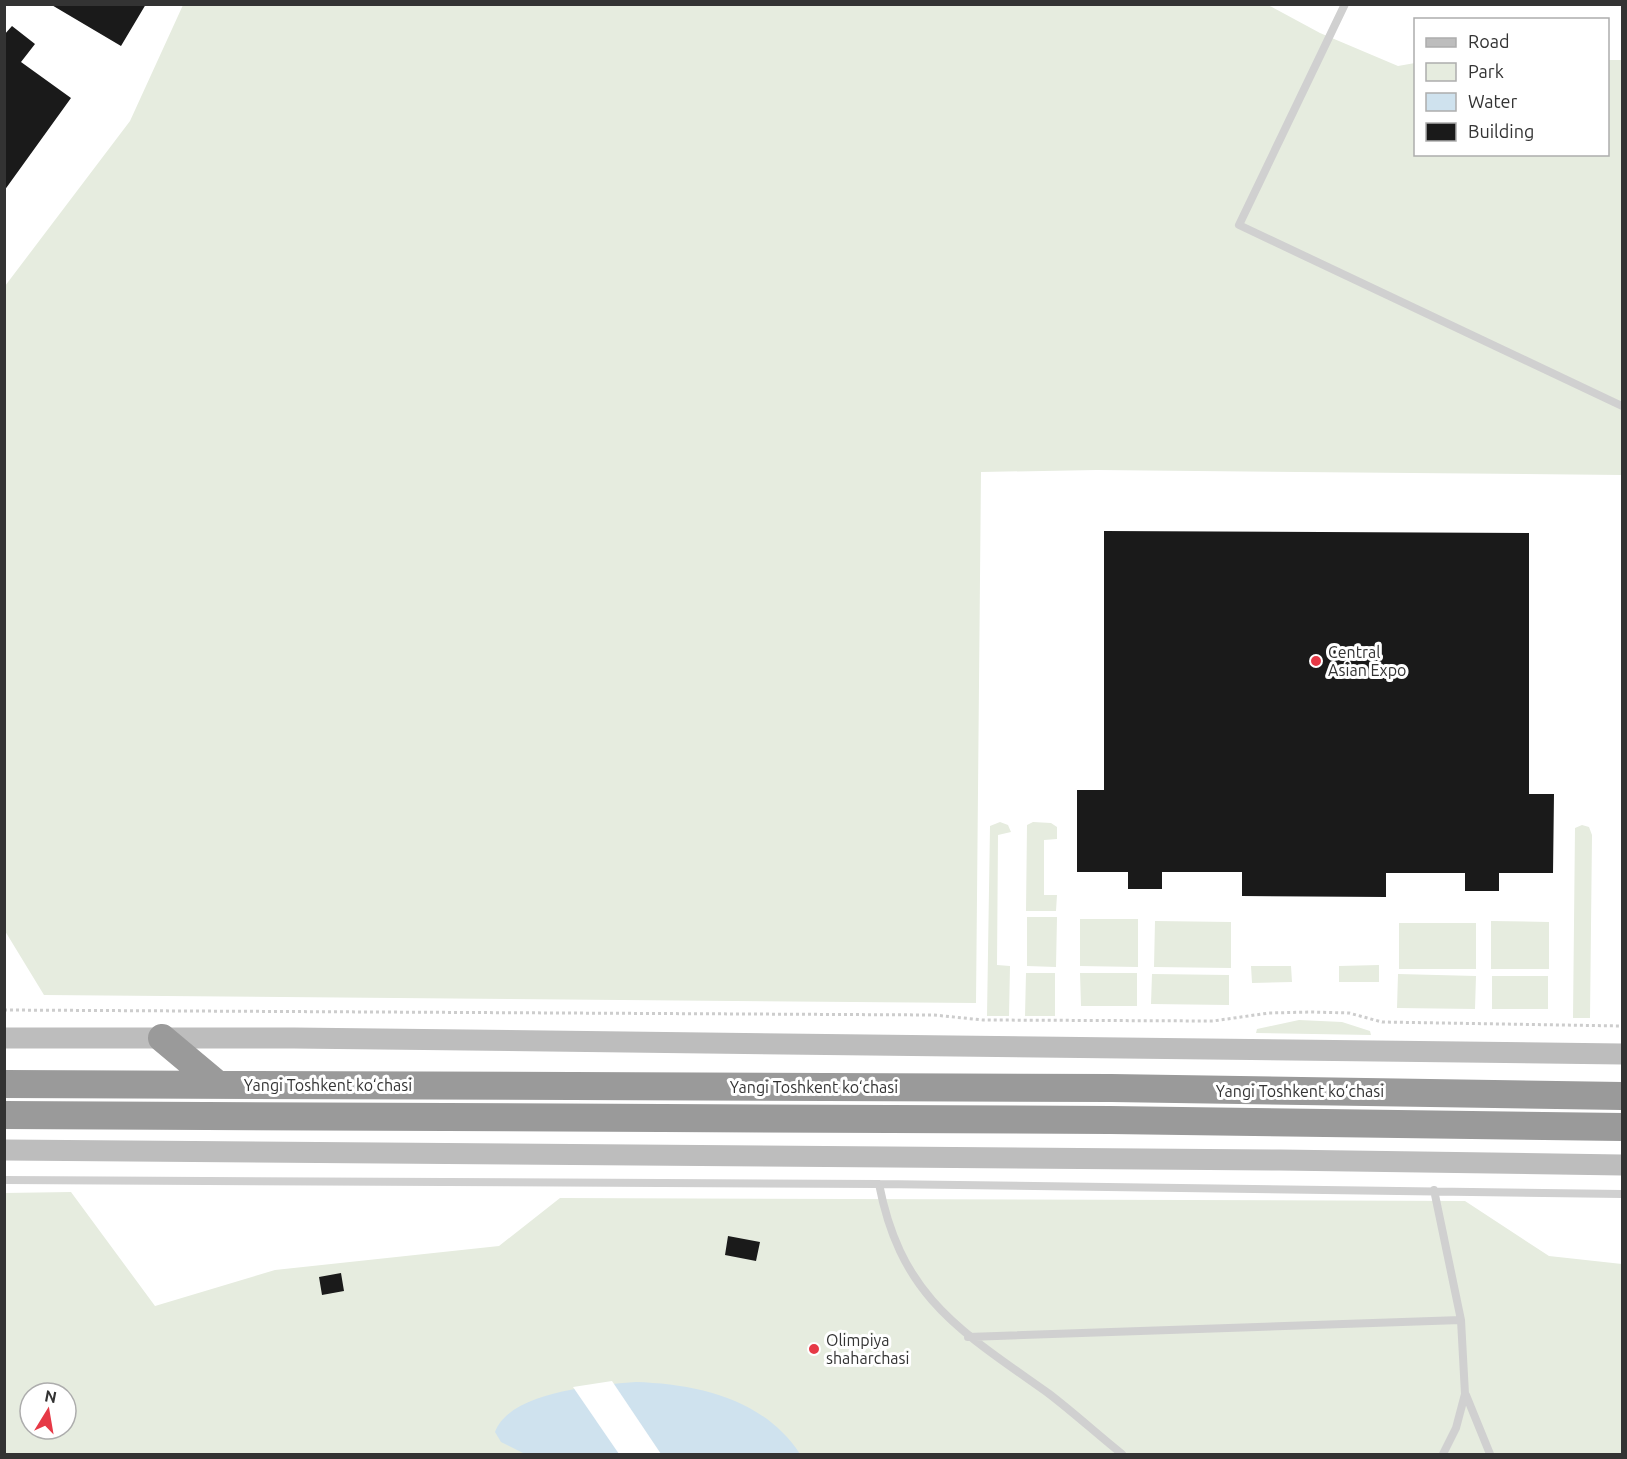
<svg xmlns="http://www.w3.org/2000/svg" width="1627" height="1459" viewBox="0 0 1627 1459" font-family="Ubuntu,sans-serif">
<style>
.green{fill:#e6ecdf;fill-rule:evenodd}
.water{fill:#cfe2ee}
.pier{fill:#fff}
.building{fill:#1a1a1a}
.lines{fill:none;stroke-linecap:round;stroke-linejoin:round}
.path{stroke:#cdcdcd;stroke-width:3;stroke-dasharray:3 3;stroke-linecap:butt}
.lane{stroke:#d0d0d0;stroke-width:8}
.secondary{stroke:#bdbdbd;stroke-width:21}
.highway{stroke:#9a9a9a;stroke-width:28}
.poi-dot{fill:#e63946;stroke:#fff;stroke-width:2}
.labels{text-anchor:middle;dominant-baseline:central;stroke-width:6;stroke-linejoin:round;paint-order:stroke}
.poi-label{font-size:16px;fill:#333;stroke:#fff;text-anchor:start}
.street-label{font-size:16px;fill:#333;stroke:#fff}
</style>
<rect width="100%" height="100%" fill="#fff"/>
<path class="green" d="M 183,5 L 1268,5 L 1320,33 L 1398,66 L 1415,63 L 1416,154 L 1608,154 L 1608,60 L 1622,60 L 1622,475 L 1097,470 L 981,472 L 976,1003 L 44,995 L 5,931 L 5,286 L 130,121 Z
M 1000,822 L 1008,825 L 1011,832 L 998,835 L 997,965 L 1010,966 L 1009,1016 L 987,1016 L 990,826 Z
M 1033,822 L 1051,823 L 1057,827 L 1057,839 L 1044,840 L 1044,895 L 1057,895 L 1056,911 L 1026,911 L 1027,825 Z
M 1582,825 L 1589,827 L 1592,835 L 1590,1018 L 1573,1018 L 1575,828 Z
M 1027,917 L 1057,917 L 1056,967 L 1027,966 Z
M 1080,919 L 1138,919 L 1138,967 L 1080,966 Z
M 1155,921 L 1231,922 L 1231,968 L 1154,967 Z
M 1491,921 L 1549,922 L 1549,969 L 1491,969 Z
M 1399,923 L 1476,923 L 1476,969 L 1399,969 Z
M 1379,965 L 1379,982 L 1339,982 L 1339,966 Z
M 1251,966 L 1291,966 L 1292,982 L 1252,983 Z
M 1026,973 L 1055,973 L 1055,1016 L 1025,1016 Z
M 1080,973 L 1137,973 L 1137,1006 L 1081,1006 Z
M 1152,974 L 1229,975 L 1229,1005 L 1151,1004 Z
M 1398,974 L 1476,976 L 1475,1009 L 1397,1008 Z
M 1492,976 L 1548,976 L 1548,1009 L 1492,1009 Z
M 1299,1020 L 1342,1022 L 1370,1031 L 1371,1035 L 1256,1033 L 1257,1029 Z
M 71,1192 L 155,1306 L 275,1270 L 499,1246 L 560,1198 L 1465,1201 L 1549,1256 L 1622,1264 L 1622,1454 L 5,1454 L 4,1193 ZM 30,1393 L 66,1393 L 66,1429 L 30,1429 Z"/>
<path class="water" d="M 636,1382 C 698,1384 764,1399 800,1454 L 525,1454 L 501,1442 L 495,1432 C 510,1391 598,1385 636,1382 Z"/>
<path class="pier" d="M 612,1381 L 661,1454 L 619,1454 L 573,1387 Z"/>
<path class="building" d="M 50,4 L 146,4 L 121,46 Z
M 12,26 L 35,44 L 21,62 L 71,98 L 4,191 L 4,35 Z
M 1104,531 L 1529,533 L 1529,794 L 1554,794 L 1553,873 L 1499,873 L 1499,891 L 1465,891 L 1465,873 L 1386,873 L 1386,897 L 1242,896 L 1242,872 L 1162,872 L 1162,889 L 1128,889 L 1128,872 L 1077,872 L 1077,790 L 1104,790 Z
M 728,1236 L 760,1242 L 756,1261 L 725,1255 Z
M 341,1273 L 344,1291 L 322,1295 L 319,1277 Z"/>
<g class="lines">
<path class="path" d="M 4,1010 L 934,1015 L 983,1020 L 1213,1021 L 1269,1013 L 1312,1012 L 1349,1013 L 1382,1022 L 1622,1026"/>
<path class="lane" d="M 1345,4 L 1239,225 L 1622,406
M 4,1180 L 879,1184 L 1622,1194
M 879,1184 C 901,1298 961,1331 1048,1393 C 1073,1412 1097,1434 1122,1454
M 1434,1190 L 1461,1320
M 968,1337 L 1461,1320 L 1465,1394 L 1456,1428 L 1443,1454
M 1466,1395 L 1490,1454"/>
<path class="secondary" d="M 4,1038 L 294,1038 L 1622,1054
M 4,1150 L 1280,1160 L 1622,1165"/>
<path class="highway" d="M 162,1038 L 217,1084
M 4,1084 L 1111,1088 L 1622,1096
M 4,1115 L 1110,1120 L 1622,1127"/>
</g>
<g class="poi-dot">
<circle cx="1316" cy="661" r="6"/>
<circle cx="814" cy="1349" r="6"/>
</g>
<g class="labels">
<g class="poi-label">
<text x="1328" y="652">Central<tspan x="1328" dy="18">Asian Expo</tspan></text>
<text x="826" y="1340">Olimpiya<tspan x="826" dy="18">shaharchasi</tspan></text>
</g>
<g class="street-label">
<text x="328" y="1085">Yangi Toshkent ko‘chasi</text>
<text x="814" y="1087">Yangi Toshkent ko‘chasi</text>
<text x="1300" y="1091">Yangi Toshkent ko‘chasi</text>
</g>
</g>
<rect width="1627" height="1459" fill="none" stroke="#333333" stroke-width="12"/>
<rect x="1414" y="18" width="195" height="138" fill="#ffffff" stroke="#adadad" stroke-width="1.5"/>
<rect x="1426" y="38" width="30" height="9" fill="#bdbdbd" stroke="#adadad" stroke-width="1.5"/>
<text x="1468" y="48" font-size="18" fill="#333333">Road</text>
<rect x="1426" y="63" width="30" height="18" fill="#e6ecdf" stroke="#adadad" stroke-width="1.5"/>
<text x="1468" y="78" font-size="18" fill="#333333">Park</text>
<rect x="1426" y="93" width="30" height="18" fill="#cfe2ee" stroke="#adadad" stroke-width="1.5"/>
<text x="1468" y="108" font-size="18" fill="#333333">Water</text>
<rect x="1426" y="123" width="30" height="18" fill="#1a1a1a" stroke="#adadad" stroke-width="1.5"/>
<text x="1468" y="138" font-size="18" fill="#333333">Building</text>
<g transform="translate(48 1411) rotate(11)"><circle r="28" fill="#ffffff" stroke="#adadad" stroke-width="1.5"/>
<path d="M0-4.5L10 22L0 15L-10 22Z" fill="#e63946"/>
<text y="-9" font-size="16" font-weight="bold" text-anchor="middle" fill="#333333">N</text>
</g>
</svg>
